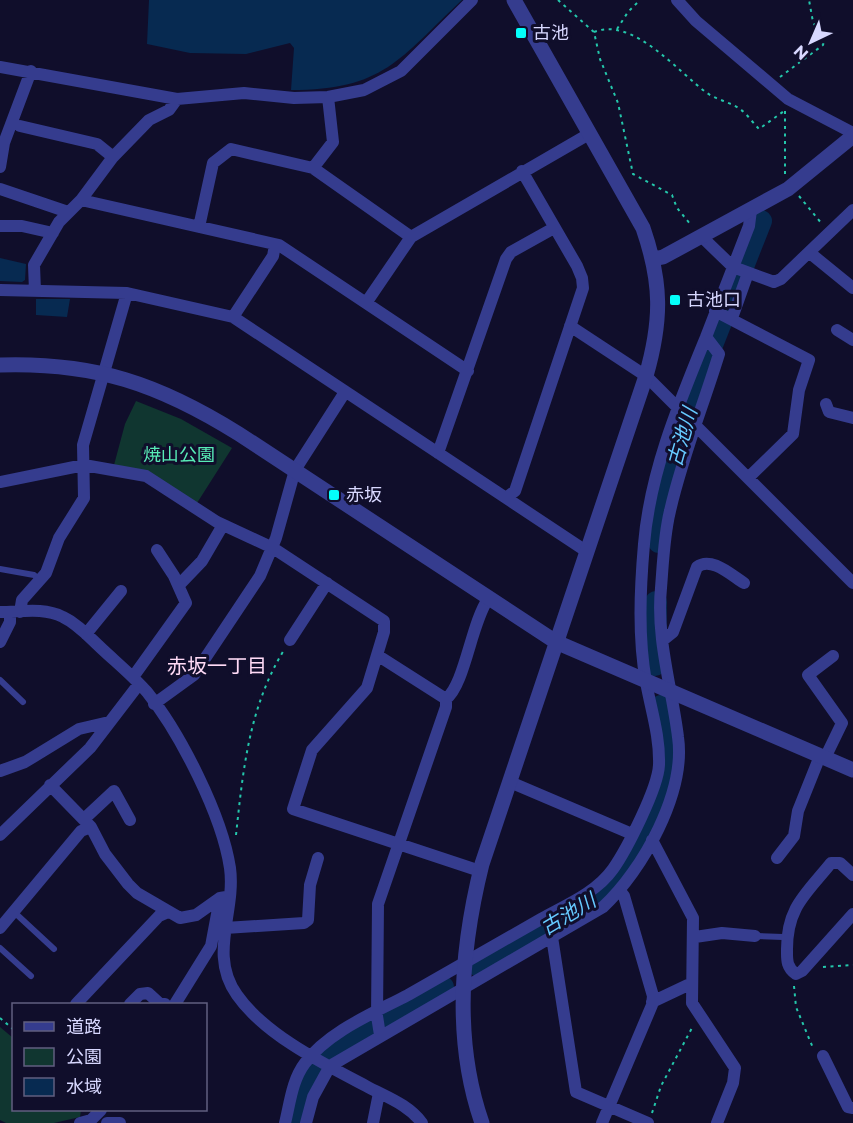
<svg xmlns="http://www.w3.org/2000/svg" width="853" height="1123" viewBox="0 0 853 1123" font-family="Montserrat,'Noto Sans JP',sans-serif">
<style>
.green{fill:#103630}
.water{fill:#072a51}
.lines{fill:none;stroke-linecap:round;stroke-linejoin:round}
.river{stroke:#072a51;stroke-width:22}
.path{stroke:#24c7ab;stroke-width:2;stroke-dasharray:3 4.5;stroke-linecap:butt}
.service{stroke:#353c8e;stroke-width:6}
.minor{stroke:#353c8e;stroke-width:12}
.tertiary{stroke:#353c8e;stroke-width:15}
.poi-dot{fill:#04fffb;stroke:#100e2b;stroke-width:2}
.labels{text-anchor:middle;dominant-baseline:central;stroke-width:6;stroke-linejoin:round;paint-order:stroke}
.poi-label{font-size:18px;fill:#d8d8ff;stroke:#100e2b;text-anchor:start}
.park-label{font-size:18px;fill:#58ebb6;stroke:#100e2b}
.water-label{font-size:20px;font-style:italic;fill:#66caff;stroke:#100e2b}
.neighbourhood-label{font-size:20px;fill:#ffdaf6;stroke:#100e2b}
</style>
<rect width="100%" height="100%" fill="#100e2b"/>
<path class="green" d="M 136,401 L 181,419 L 232,448 L 197,503 L 114,465 L 125,424 Z
M 0,1027 L 13,1038 L 14,1110 L 81,1110 L 80,1117 L 54,1123 L 6,1123 L 0,1120 Z"/>
<path class="water" d="M 149,0 L 462,0 C 399,59 384,90 291,90 L 294,48 L 290,43 L 246,54 L 190,53 L 147,44 Z
M 0,258 L 26,264 L 25,280 L 22,282 L 0,281 Z
M 36,299 L 70,299 L 67,317 L 36,315 Z"/>
<g class="lines">
<path class="river" d="M 659,542 L 668,487 L 701,373 L 761,221
M 655,665 L 656,602
M 479,966 L 597,899 L 617,879 L 641,844 L 663,795 L 669,743 L 661,706
M 295,1123 C 303,1093 309,1069 334,1048 L 443,987"/>
<path class="path" d="M 558,0 L 594,32 L 600,59 L 618,103 L 633,174 L 672,195 L 677,208 L 691,225
M 617,29 L 628,12 L 640,0
M 594,32 C 633,16 679,73 707,93 C 717,100 730,102 740,109 C 747,114 753,123 759,129 L 784,111
M 780,77 L 823,45 L 824,41 L 813,22 L 809,0
M 785,111 L 785,174
M 799,196 L 822,224
M 236,835 C 243,770 249,707 284,650
M 823,967 L 853,965
M 794,986 L 796,1007 L 813,1048
M 0,1018 L 14,1030
M 652,1113 L 661,1086 L 693,1026"/>
<path class="service" d="M 0,569 L 34,575 L 40,580
M 0,680 L 23,702
M 14,912 L 54,949
M 755,936 L 783,937
M 0,948 L 31,976"/>
<path class="minor" d="M 677,0 L 696,21 L 788,99 L 853,133
M 0,67 L 177,99 L 244,93 L 294,98 L 328,97 L 364,90 L 401,71 L 472,0
M 20,126 L 97,144 L 113,157
M 0,167 L 4,143 L 31,71
M 313,168 L 333,142 L 328,97
M 0,189 L 68,212
M 81,200 L 279,245 L 468,371
M 0,226 L 22,226 L 53,233
M 199,227 L 213,163 L 231,149 L 313,168 L 411,237
M 701,236 L 733,267 L 774,282 L 781,279 L 853,210
M 810,253 L 853,288
M 0,290 L 127,293 L 233,317 L 586,551
M 35,291 L 34,265 L 59,222 L 81,200 L 113,157 L 149,120 L 169,110 L 177,99
M 366,303 L 411,237 L 589,134
M 715,311 L 809,360 L 799,390 L 793,434 L 749,477
M 233,317 L 273,256 L 275,245
M 732,318 L 748,273
M 570,326 L 646,376 L 853,583
M 837,330 L 853,340
M 826,404 L 829,412 L 853,418
M 438,453 L 506,259 L 511,252 L 554,228
M 0,482 L 84,465 L 146,476 L 217,522 L 273,548 L 384,621 L 384,632 L 367,688 L 312,750 L 293,809 L 480,871
M 507,497 L 515,491 L 583,288 L 582,278 L 577,266 L 522,171
M 179,585 L 202,561 L 223,525
M 0,612 C 21,612 43,607 63,617 C 78,624 89,637 101,648 C 117,663 133,676 147,692 C 180,733 222,815 230,868 C 236,912 208,955 237,995 C 265,1035 324,1064 366,1086 C 386,1097 408,1104 422,1123
M 20,612 L 22,600 L 46,573 L 59,538 L 84,498 L 83,445 L 127,293
M 86,634 L 121,591
M 290,640 L 327,583
M 663,640 L 673,632 L 697,567 C 711,556 731,575 744,583
M 0,642 L 10,622 L 10,612
M 377,655 L 446,699 L 446,707 L 378,904 L 377,1016 L 380,1035
M 133,677 L 186,603 L 174,576 L 157,550
M 446,699 C 465,684 471,624 488,599
M 154,704 L 194,675 L 260,576 L 276,538 L 295,470 L 345,392
M 825,758 L 842,723 L 808,675 L 833,656
M 0,771 L 25,762 L 79,729 L 109,722
M 510,782 L 632,834
M 50,785 L 91,827 L 105,854 L 128,884 L 137,893 L 180,918 L 196,915 L 220,898
M 84,819 L 114,791 L 130,820
M 0,835 L 90,748 L 139,684
M 652,840 L 693,918 L 692,1003 L 735,1068 L 733,1083 L 717,1123
M 777,858 L 794,836 L 798,811 L 820,756
M 853,875 L 840,863 L 831,863 C 806,894 787,907 787,949 C 787,959 786,967 796,974 L 802,971 L 853,914
M 0,928 L 81,831 L 91,827
M 225,928 L 304,923 L 308,920 L 310,885 L 318,858
M 552,937 L 576,1092 L 648,1123
M 695,937 L 722,933 L 755,936
M 652,1002 L 690,984
M 76,1004 L 159,916 L 168,912
M 130,1004 L 140,994 L 148,993 L 160,1004 L 165,1004
M 175,1004 L 211,946 L 220,898 L 226,897
M 823,1056 L 848,1107 L 853,1108
M 80,1123 L 91,1120 L 101,1110
M 107,1123 L 120,1123
M 285,1123 C 290,1103 292,1080 305,1063 C 329,1031 374,1013 408,995 C 452,970 497,944 541,919 C 566,905 596,893 613,869 C 627,849 658,788 659,765 C 660,736 651,710 646,682 C 638,637 640,590 644,544 C 650,472 679,403 706,337
M 306,1123 L 313,1097 L 330,1066 L 603,907 C 643,870 686,792 678,737 C 672,688 656,638 661,588 C 663,563 664,535 670,511 C 682,458 703,406 719,354 L 706,337 L 749,226 L 751,210
M 373,1123 L 379,1093
M 602,1123 L 652,1005 L 653,996 L 624,896 L 620,891"/>
<path class="tertiary" d="M 653,259 L 663,257 L 788,189 L 853,136
M 0,365 C 95,362 159,384 239,434 L 556,642 L 853,770
M 482,1123 C 453,1040 461,948 482,864 L 646,376 C 662,320 662,283 643,228 L 514,0"/>
</g>
<g class="poi-dot">
<rect x="515" y="27" width="12" height="12" rx="3"/>
<rect x="669" y="294" width="12" height="12" rx="3"/>
<rect x="328" y="489" width="12" height="12" rx="3"/>
</g>
<g class="labels">
<g class="poi-label">
<text x="533" y="33">古池</text>
<text x="687" y="300">古池口</text>
<text x="346" y="495">赤坂</text>
</g>
<g class="park-label">
<text x="179" y="455">焼山公園</text>
</g>
<g class="water-label">
<text transform="translate(682 437) rotate(-74)">古池川</text>
<text transform="translate(568 914) rotate(-31)">古池川</text>
</g>
<g class="neighbourhood-label">
<text x="217" y="666">赤坂一丁目</text>
</g>
</g>
<rect x="12" y="1003" width="195" height="108" fill="#100e2b" stroke="#605f80" stroke-width="1.5"/>
<rect x="24" y="1022" width="30" height="9" fill="#353c8e" stroke="#605f80" stroke-width="1.5"/>
<text x="66" y="1033" font-size="18" fill="#d8d8ff">道路</text>
<rect x="24" y="1048" width="30" height="18" fill="#103630" stroke="#605f80" stroke-width="1.5"/>
<text x="66" y="1063" font-size="18" fill="#d8d8ff">公園</text>
<rect x="24" y="1078" width="30" height="18" fill="#072a51" stroke="#605f80" stroke-width="1.5"/>
<text x="66" y="1093" font-size="18" fill="#d8d8ff">水域</text>
<g transform="translate(811 42) rotate(224)" stroke="#100e2b" stroke-width="4.5" paint-order="stroke">
<path d="M0-4.5L10 22L0 15L-10 22Z" fill="#d8d8ff"/>
<text y="-9" font-size="16" font-weight="bold" text-anchor="middle" fill="#d8d8ff">N</text>
</g>
</svg>
